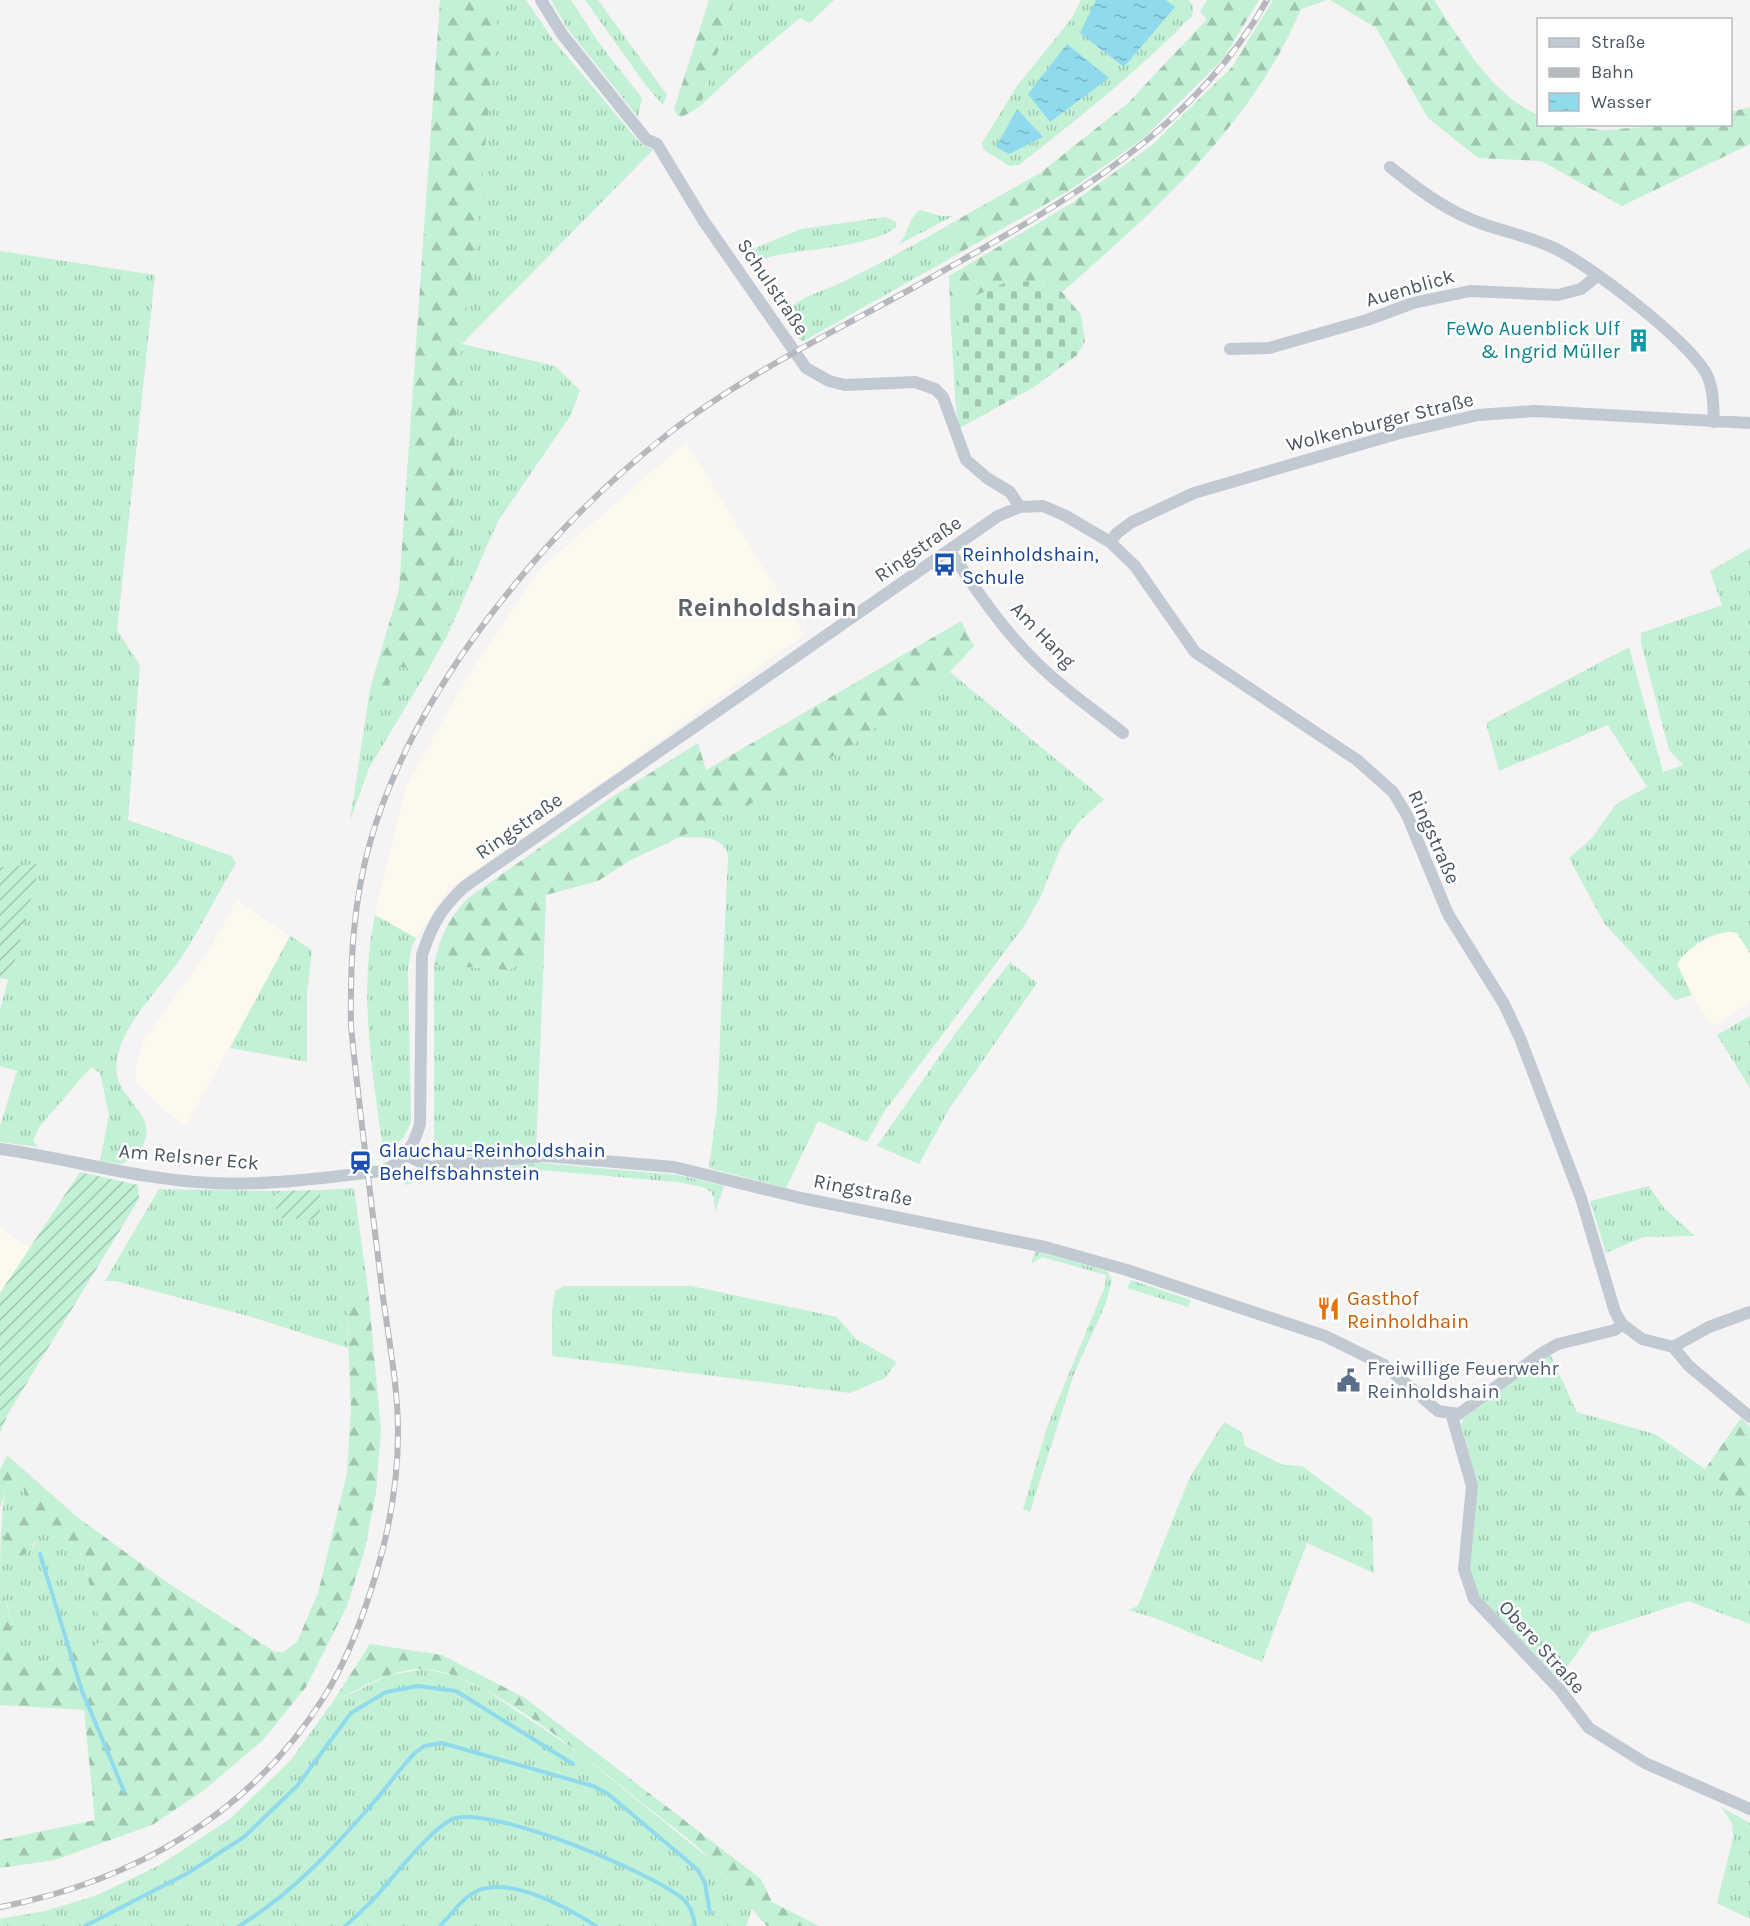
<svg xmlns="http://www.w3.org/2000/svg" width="1750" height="1926" viewBox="0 0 1750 1926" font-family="Karla,sans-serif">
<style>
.commercial{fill:#fdf9ef}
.grass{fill:url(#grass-tufts)}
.forest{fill:url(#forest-firs)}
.cemetery{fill:url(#cemetery-stones)}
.garden{fill:url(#garden-furrows)}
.water{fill:url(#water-ripples)}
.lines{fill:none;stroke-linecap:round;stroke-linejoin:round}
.stream{stroke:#90daee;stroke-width:4}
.minor{stroke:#c1cad2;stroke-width:12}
.rail-casing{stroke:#b5b8bd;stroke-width:6}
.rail{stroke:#fff;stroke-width:4;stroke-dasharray:11;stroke-linecap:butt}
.labels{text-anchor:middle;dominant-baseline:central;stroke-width:5;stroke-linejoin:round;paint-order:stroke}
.street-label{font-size:20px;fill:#4a5661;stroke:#fff}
.culture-label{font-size:20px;fill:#0d838f;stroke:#fff;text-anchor:end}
.transit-label{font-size:20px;fill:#164399;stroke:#fff;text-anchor:start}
.food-label{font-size:20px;fill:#c56008;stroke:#fff;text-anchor:start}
.service-label{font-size:20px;fill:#4e5e75;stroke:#fff;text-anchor:start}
.district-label{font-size:26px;font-weight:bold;fill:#5f6368;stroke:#fff}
</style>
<defs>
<pattern id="grass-tufts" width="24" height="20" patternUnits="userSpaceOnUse" patternTransform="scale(1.5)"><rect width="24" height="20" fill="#c3f1d5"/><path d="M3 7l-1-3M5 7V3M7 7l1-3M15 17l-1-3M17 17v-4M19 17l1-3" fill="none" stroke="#a0c6b0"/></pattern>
<pattern id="forest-firs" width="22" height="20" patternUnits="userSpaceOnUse" patternTransform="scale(1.5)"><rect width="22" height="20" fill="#c3f1d5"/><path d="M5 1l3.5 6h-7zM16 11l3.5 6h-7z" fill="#a0c6b0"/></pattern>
<pattern id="cemetery-stones" width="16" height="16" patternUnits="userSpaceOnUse" patternTransform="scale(1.5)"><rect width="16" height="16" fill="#c3f1d5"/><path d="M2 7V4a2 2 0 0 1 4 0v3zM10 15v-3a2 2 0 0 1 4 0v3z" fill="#a0c6b0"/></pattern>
<pattern id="garden-furrows" width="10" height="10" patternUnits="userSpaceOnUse" patternTransform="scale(1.5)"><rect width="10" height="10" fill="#c3f1d5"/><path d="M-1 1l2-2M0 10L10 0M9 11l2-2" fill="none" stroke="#a0c6b0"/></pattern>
<pattern id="water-ripples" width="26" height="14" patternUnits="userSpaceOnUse" patternTransform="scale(1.5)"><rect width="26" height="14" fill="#90daee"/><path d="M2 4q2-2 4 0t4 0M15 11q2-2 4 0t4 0" fill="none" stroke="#78b4c4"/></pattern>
</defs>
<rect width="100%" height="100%" fill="#f5f3f3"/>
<path class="commercial" d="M 686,442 L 804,634 L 625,766 L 449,888 L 416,938 L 375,915 L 405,789 L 470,672 L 540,569 Z
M 237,900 L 290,936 L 186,1126 L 162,1109 L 136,1082 L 136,1063 L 145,1038 L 209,950 Z
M 1729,931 L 1737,933 L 1750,953 L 1750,1002 L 1712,1027 L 1682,979 L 1677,965 L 1683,955 L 1698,944 Z
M 0,1227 L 30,1249 L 0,1293 Z"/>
<path class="grass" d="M 499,0 L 526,0 L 554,41 L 640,143 L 653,150 L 462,344 L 555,366 L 580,390 L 571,415 L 498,521 L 449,632 L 454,558 L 453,459 L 461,345 L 476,244 Z
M 551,0 L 571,0 L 599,43 L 642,98 L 638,117 L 567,28 Z
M 585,0 L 598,0 L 667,95 L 663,105 L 647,87 Z
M 734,0 L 834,0 L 810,23 L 800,18 L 747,62 L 698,108 L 705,93 Z
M 1081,0 L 1096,0 L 1096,3 L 1174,6 L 1166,0 L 1188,0 L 1193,5 L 1192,16 C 1139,70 1079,118 1019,165 L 1010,166 L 984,150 L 982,143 L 1017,86 L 1072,18 Z
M 920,210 L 942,216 L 953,216 L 898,245 C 909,234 907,219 920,210 Z
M 885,217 L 896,222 L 896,227 C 873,247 801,249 769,257 L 760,262 L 756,269 L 757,276 L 738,242 L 753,249 L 801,229 Z
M 957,220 L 951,249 L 956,255 L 802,342 L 783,314 C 799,296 825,291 845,281 C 883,262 920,242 957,220 Z
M 0,251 L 155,275 L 117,630 L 140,665 L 128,820 L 232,856 L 236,863 C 218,893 202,925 183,955 C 163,986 126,1019 118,1055 C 110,1088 133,1097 144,1120 C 153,1139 137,1157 121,1164 L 100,1161 L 109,1115 L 100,1073 L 91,1067 L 39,1127 L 33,1141 L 38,1147 L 0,1142 L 0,1126 L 17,1071 L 0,1066 L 0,1010 L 39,865 L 0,867 Z
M 960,302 L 960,392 L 956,412 L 950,308 Z
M 1750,548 L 1750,953 L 1737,933 C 1716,927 1688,947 1677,964 L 1692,995 L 1675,1000 L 1604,923 L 1569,858 L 1592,838 L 1616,804 L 1647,787 L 1608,725 L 1499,771 L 1486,723 L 1629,647 L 1663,772 L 1683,765 L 1669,750 L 1641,643 L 1641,633 L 1722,605 L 1710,571 Z
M 399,667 L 428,670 L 369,768 L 350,821 L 370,689 L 383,694 Z
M 950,672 L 1104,799 L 1080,821 L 1062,845 L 1040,898 L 1024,926 L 884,1112 L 867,1142 L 818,1121 L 786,1188 L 709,1168 L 717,1108 L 728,856 C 723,833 698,838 679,837 L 767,796 L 855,743 Z
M 375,915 L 416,938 L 412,946 L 408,968 L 411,1122 L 404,1137 L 384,1156 C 373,1077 358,994 375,915 Z
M 290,936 L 312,950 L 307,993 L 307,1062 L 230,1048 Z
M 544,952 L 536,1151 L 437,1159 L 434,1153 L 434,965 L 508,970 Z
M 1010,962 L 1037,983 L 949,1109 L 919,1164 L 877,1146 L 957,1031 Z
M 1750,1016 L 1750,1088 L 1717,1035 Z
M 541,1163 L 678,1175 L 724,1186 L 715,1212 L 714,1199 L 711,1192 L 703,1187 L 677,1182 L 539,1170 L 438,1176 L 405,1185 L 405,1174 Z
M 1649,1186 L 1664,1208 L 1695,1236 L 1643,1237 L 1606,1253 L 1590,1201 Z
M 354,1188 L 368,1290 L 346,1291 L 348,1348 L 252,1317 L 116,1281 L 105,1281 L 159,1189 L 277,1191 L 275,1218 L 320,1219 L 320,1190 Z
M 1035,1251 L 1107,1271 L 1112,1280 L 1106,1303 L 1074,1374 L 1030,1512 L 1023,1509 L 1047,1427 L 1105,1286 L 1106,1275 L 1042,1257 L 1031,1264 Z
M 1131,1280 L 1191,1300 L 1188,1307 L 1127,1288 Z
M 564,1286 L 691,1286 L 837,1317 L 856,1339 L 897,1362 L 885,1378 L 850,1393 L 552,1356 L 552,1312 L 555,1291 Z
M 1550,1354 L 1577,1412 L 1655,1434 L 1705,1469 L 1750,1509 L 1750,1624 L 1688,1601 L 1591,1633 L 1568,1666 L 1565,1683 L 1550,1671 L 1476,1593 L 1469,1565 L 1477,1484 L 1461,1424 L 1464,1418 Z
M 1224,1422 L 1242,1432 L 1245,1446 L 1283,1465 L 1302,1466 L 1372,1518 L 1374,1573 L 1307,1543 L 1262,1662 L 1155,1618 L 1128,1610 L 1138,1606 L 1190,1477 Z
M 16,1479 L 23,1482 L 25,1502 L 17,1509 L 33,1548 L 40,1532 L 78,1545 L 106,1641 L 27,1668 C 12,1651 12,1630 8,1608 C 7,1602 2,1597 0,1592 C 0,1575 0,1497 8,1482 Z
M 425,1669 L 456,1676 L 487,1691 L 578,1752 L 711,1860 L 752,1909 L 746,1926 L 0,1926 L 0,1919 L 45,1911 L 95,1896 L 158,1866 L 230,1819 L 291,1760 L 332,1703 L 389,1675 Z
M 1721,1807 L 1750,1823 L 1750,1919 L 1717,1903 L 1733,1838 L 1732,1823 Z"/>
<path class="forest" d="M 440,0 L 499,0 L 476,244 L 461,345 L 453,459 L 454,558 L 449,632 L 428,670 L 399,667 L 383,694 L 370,689 L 399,589 Z
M 709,0 L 734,0 L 705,93 L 698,108 L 682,117 L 677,115 L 674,109 Z
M 1207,0 L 1259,0 L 1223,59 L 1144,138 L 1067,192 L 956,255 L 951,249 L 957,220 L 1040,173 L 1128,103 L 1207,19 L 1200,12 Z
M 1273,0 L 1327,0 L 1301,9 C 1253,124 1154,212 1062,292 L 1037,281 L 1007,282 L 950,308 L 949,276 L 1072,203 L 1151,146 L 1232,67 Z
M 1330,0 L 1434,0 C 1463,43 1490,93 1538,115 L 1538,124 L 1607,130 L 1676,124 L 1730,124 L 1731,112 L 1750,107 L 1750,144 L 1622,206 L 1541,161 L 1478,158 L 1428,118 L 1376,28 Z
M 961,621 L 974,646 L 950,672 L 855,743 L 767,796 L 631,860 L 598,881 L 546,895 L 544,952 L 508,970 L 434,965 C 440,937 448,919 468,898 L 609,799 L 698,743 L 706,770 Z
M 368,1290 L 381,1430 L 376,1492 L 365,1549 L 347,1606 L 306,1687 L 263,1740 L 203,1791 L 152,1825 L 55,1860 L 0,1868 L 0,1840 L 95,1820 L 84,1710 L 0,1705 L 0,1592 C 16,1614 6,1644 27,1668 L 106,1641 L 78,1545 L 40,1532 C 33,1548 27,1554 10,1562 L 6,1560 C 0,1535 7,1518 25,1502 L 23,1482 L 16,1479 L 8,1482 L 0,1508 L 0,1470 L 7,1455 L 77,1517 L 165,1581 L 275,1652 L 283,1652 L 297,1642 L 318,1593 L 347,1473 L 351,1410 L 346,1291 Z
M 1741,1418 L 1750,1427 L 1750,1509 L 1705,1469 Z
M 370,1644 L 442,1655 L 525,1698 L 761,1879 L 772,1902 L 819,1926 L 767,1926 C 747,1905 730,1881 711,1860 C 693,1841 671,1826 651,1810 C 603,1772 485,1671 425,1669 C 391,1668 361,1688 332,1703 Z"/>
<path class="cemetery" d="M 1037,281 L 1062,292 L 1081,315 L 1085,341 L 1077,355 L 1034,387 L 960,428 L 956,412 L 960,392 L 960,302 L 1007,282 Z"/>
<path class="garden" d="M 40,864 L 10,980 L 0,978 L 0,867 Z
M 80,1172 L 138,1185 L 139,1199 L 9,1412 L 0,1433 L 0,1293 Z
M 320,1190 L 320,1220 L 275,1218 L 277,1191 Z"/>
<path class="water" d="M 1096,0 L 1166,0 L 1175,7 L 1124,67 L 1080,33 Z
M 1067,44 L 1109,78 L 1050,122 L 1028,94 Z
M 1017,109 L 1043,137 L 1009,154 L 996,147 Z"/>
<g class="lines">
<path class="stream" d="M 40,1554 L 82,1691 L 124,1791
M 85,1926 L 188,1873 L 244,1837 L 297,1786 L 351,1713 L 386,1692 L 418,1686 L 456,1691 L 573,1764
M 239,1926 C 292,1894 334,1848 374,1802 C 388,1786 400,1768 415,1753 L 424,1746 L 442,1743 L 593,1786 L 607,1793 L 698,1870 L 705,1883 L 710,1913
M 345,1926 C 356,1916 368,1906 378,1894 C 394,1877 435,1823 456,1818 C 497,1808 648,1871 682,1898 C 690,1905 694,1915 695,1926
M 440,1926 C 451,1915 463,1897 477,1891 C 511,1876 568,1908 596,1926"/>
<path class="minor" d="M 541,0 L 562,34 L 646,139 L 657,144 L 703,220 L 806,368 L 829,381 L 845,385 L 915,382 L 935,389 L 943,397 L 966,460 L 987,478 L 1010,492 L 1020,507
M 1390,167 C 1419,190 1448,212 1483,224 C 1506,232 1530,237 1552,247 C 1589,264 1686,339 1706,373 C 1714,388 1713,406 1714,422
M 1230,349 L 1269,348 L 1367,320 L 1413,303 L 1470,291 L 1558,295 L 1581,289 L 1597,276
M 1110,542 L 1117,533 L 1132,522 L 1194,493 L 1400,433 L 1478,415 L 1535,411 L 1750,423
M 950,551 C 976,590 1003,630 1037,663 C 1063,689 1094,710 1123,733
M 0,1149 C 71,1159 141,1180 213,1183 C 271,1186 326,1177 383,1171 C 404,1161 414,1146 420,1124 L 422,955 C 432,924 441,909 464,887 L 998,516 L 1020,507 L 1043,506 L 1066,516 L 1110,542 L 1135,566 L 1195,652 L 1357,760 L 1393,792 L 1407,815 L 1448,914 L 1504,1004 L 1520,1038 L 1581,1198 L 1615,1312 L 1622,1324
M 406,1155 L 430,1167 L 545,1156 L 674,1167 L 801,1198 L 1045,1247 L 1127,1270 L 1325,1336 L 1384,1365 L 1438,1411 L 1459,1414 L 1542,1353 L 1558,1344 L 1615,1330 L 1622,1324 L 1642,1339 L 1673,1347
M 1673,1347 L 1689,1366 L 1750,1417
M 1673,1347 L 1709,1327 L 1750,1312
M 1451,1413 L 1472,1486 L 1464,1569 L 1474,1599 L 1560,1690 L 1589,1728 L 1645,1763 L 1750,1809"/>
<defs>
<path id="rail" d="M 0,1907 C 132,1882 251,1814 324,1697 C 345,1664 360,1625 372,1587 C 388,1537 398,1485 398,1432 C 398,1387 389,1341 383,1297 C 372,1207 360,1117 351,1026 C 350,963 353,900 371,839 C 416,687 544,531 668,434 C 739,378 831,333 911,289 C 1045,213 1189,140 1267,0"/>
</defs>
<use href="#rail" class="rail-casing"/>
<use href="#rail" class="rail"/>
</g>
<defs>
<symbol id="building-bare" viewBox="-9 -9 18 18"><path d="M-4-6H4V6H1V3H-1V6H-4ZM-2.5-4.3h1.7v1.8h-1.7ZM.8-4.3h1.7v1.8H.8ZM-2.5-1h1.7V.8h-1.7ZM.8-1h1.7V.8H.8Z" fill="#0f9aa8" stroke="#fff" stroke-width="2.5" paint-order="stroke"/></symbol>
<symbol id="bus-bare" viewBox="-9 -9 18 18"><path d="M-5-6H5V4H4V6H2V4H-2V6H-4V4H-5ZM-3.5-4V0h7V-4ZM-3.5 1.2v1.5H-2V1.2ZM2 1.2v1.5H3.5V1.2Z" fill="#1a4fb4" stroke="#fff" stroke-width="2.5" paint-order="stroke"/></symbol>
<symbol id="station-bare" viewBox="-9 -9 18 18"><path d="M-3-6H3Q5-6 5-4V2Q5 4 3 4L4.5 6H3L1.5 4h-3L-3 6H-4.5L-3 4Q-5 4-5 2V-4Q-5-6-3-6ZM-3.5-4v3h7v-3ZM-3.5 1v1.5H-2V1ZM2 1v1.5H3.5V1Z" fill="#1a4fb4" stroke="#fff" stroke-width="2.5" paint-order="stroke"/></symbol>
<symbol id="restaurant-bare" viewBox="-9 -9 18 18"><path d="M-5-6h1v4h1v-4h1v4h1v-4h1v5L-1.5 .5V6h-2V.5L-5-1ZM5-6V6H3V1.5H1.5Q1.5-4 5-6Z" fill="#e8710a" stroke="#fff" stroke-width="2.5" paint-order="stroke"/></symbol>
<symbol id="civic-bare" viewBox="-9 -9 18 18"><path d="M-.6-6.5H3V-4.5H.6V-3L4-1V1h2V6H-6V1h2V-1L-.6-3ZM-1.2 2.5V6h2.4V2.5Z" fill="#5c6f8a" stroke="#fff" stroke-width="2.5" paint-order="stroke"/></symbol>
</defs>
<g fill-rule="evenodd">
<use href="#building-bare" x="1622" y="324" width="33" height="33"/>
<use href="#bus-bare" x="928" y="548" width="33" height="33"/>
<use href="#station-bare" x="344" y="1146" width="33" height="33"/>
<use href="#restaurant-bare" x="1312" y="1292" width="33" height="33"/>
<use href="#civic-bare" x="1332" y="1364" width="33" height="33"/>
</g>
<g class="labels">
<g class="street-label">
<text transform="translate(773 287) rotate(56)">Schulstraße</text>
<text transform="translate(1410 288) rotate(-16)">Auenblick</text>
<text transform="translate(1380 422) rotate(-14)">Wolkenburger Straße</text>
<text transform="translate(918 549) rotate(-35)">Ringstraße</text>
<text transform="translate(1043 635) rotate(46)">Am Hang</text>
<text transform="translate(519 826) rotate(-35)">Ringstraße</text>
<text transform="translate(1434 837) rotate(66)">Ringstraße</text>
<text transform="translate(189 1157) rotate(5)">Am Relsner Eck</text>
<text transform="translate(863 1190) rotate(11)">Ringstraße</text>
<text transform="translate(1542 1647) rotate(48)">Obere Straße</text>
</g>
<g class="culture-label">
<text x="1620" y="328">FeWo Auenblick Ulf<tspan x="1620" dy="23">&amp; Ingrid Müller</tspan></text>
</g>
<g class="transit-label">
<text x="962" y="554">Reinholdshain,<tspan x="962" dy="23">Schule</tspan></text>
<text x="379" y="1150">Glauchau-Reinholdshain<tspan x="379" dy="23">Behelfsbahnstein</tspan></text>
</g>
<g class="food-label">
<text x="1347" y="1298">Gasthof<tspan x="1347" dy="23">Reinholdhain</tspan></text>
</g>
<g class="service-label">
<text x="1367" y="1368">Freiwillige Feuerwehr<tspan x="1367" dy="23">Reinholdshain</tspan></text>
</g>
<g class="district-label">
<text x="767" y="607">Reinholdshain</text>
</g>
</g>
<rect x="1537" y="18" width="195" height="108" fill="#ffffff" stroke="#b7bbc0" stroke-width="1.5"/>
<rect x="1549" y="38" width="30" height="9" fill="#c1cad2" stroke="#b7bbc0" stroke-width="1.5"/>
<text x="1591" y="48" font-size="18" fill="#4a5661">Straße</text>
<rect x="1549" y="68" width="30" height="9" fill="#b5b8bd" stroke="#b7bbc0" stroke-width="1.5"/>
<text x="1591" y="78" font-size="18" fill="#4a5661">Bahn</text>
<rect x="1549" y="93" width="30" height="18" fill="url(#water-ripples)" stroke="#b7bbc0" stroke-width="1.5"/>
<text x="1591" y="108" font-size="18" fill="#4a5661">Wasser</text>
</svg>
